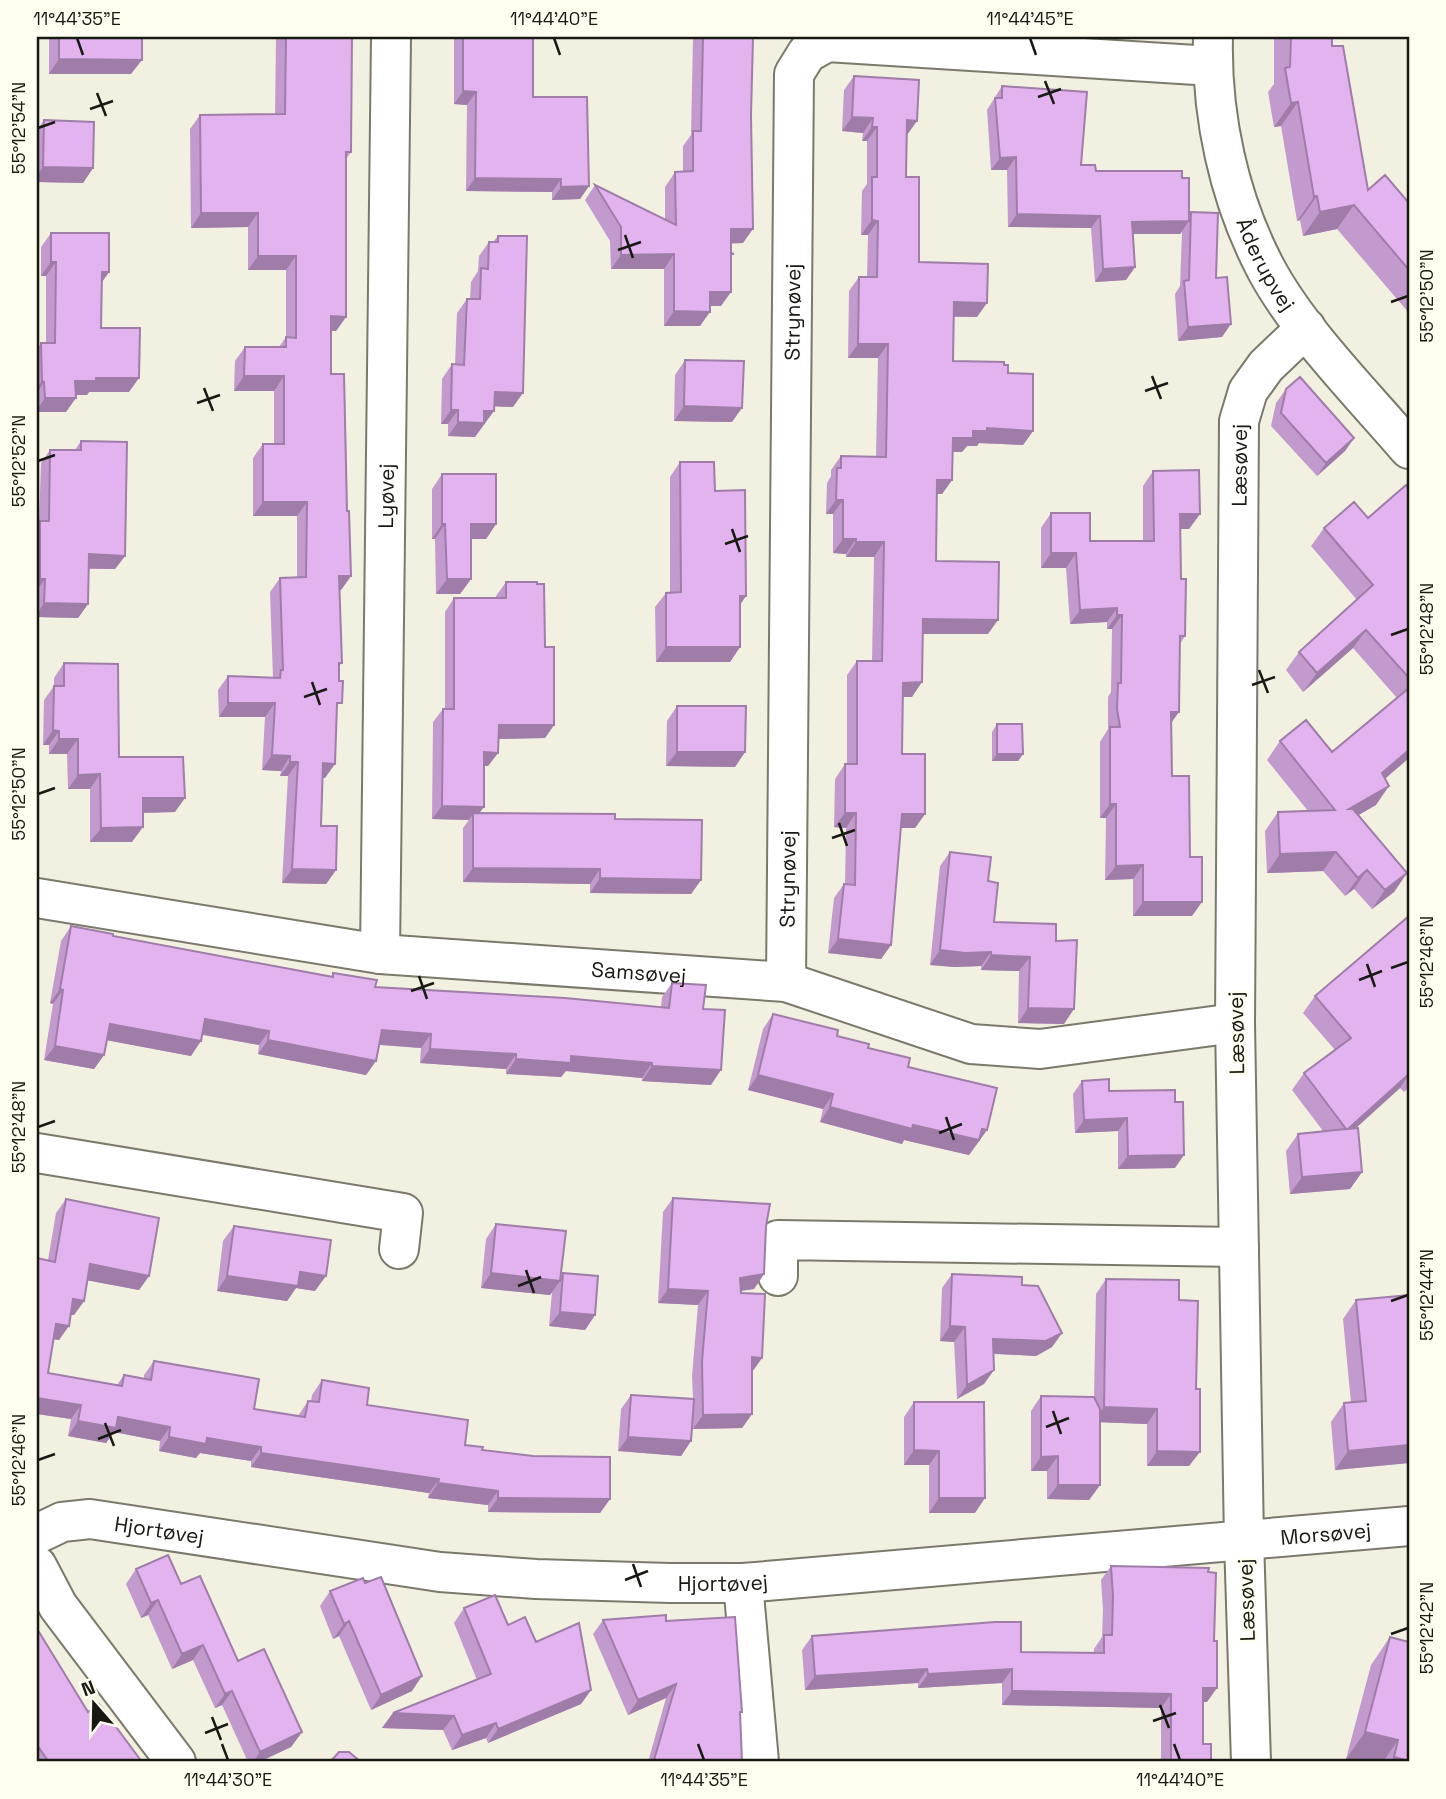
<svg xmlns="http://www.w3.org/2000/svg" width="1446" height="1799" viewBox="0 0 1446 1799" font-family="'Space Grotesk',sans-serif">
<style>
.lines{fill:none;stroke-linecap:round;stroke-linejoin:round}
.minor-casing{stroke:#7a796b;stroke-width:42}
.minor{stroke:#fff;stroke-width:38}
.wall{fill:#c39ace}
.shaded-wall{fill:#9f7da8}
.building{fill:#e3b3f0;stroke:#9f7da8;stroke-width:2}
.ticks{fill:none;stroke:#191913;stroke-width:2.5}
.labels{text-anchor:middle;dominant-baseline:central;stroke-width:5;stroke-linejoin:round;paint-order:stroke}
.street-label{font-size:21px;fill:#191913;stroke:#fffef1}
.neatline{fill:none;stroke:#191913;stroke-width:2.5}
.ticks-label{font-size:18px;text-anchor:middle;fill:#191913}
</style>
<rect width="100%" height="100%" fill="#f2f1e1"/>
<g class="lines">
<defs>
<g id="minor">
<path id="s1" d="M 1213,37 C 1211,116 1229,199 1266,269 C 1299,331 1363,395 1409,449"/>
<path id="s2" d="M 37,898 L 380,954 L 786,982 L 971,1044 L 1040,1049 L 1235,1023"/>
<path id="s3" d="M 380,954 L 391,37"/>
<path id="s4" d="M 786,982 L 794,74 L 807,53 L 827,42 L 1212,66"/>
<path d="M 37,1153 L 403,1213 L 399,1249"/>
<path d="M 778,1276 L 778,1240 L 1239,1247"/>
<path id="s5" d="M 37,1534 L 62,1522 L 90,1519 L 440,1572 L 536,1579 L 670,1583 L 743,1583 L 1409,1526"/>
<path d="M 37,1566 L 58,1606 L 176,1762"/>
<path d="M 743,1583 L 759,1762"/>
<path id="s6" d="M 1251,1762 L 1244,1540 L 1235,1023 L 1239,421 L 1248,391 L 1266,366 L 1306,328"/>
</g>
</defs>
<use href="#minor" class="minor-casing"/>
<use href="#minor" class="minor"/>
</g>
<path class="wall" d="M 49,37 L 142,37 L 131,74 L 49,74 Z
M 276,37 L 352,37 L 351,152 L 346,159 L 346,317 L 336,331 L 331,331 L 331,374 L 347,511 L 351,576 L 341,590 L 339,590 L 342,663 L 339,666 L 337,711 L 325,778 L 323,778 L 321,826 L 336,870 L 326,884 L 282,883 L 288,776 L 280,776 L 281,771 L 262,770 L 265,717 L 219,717 L 218,690 L 228,676 L 273,678 L 270,592 L 280,578 L 297,578 L 297,516 L 253,516 L 253,458 L 263,444 L 274,444 L 274,391 L 234,391 L 235,361 L 245,347 L 279,347 L 286,337 L 286,270 L 248,270 L 248,227 L 191,228 L 190,129 L 200,115 L 275,114 Z
M 454,37 L 533,37 L 533,97 L 589,186 L 580,199 L 552,200 L 552,192 L 466,191 L 467,105 L 454,104 Z
M 693,37 L 753,37 L 743,243 L 731,243 L 731,259 L 721,306 L 710,306 L 700,326 L 664,326 L 664,269 L 611,269 L 610,241 L 585,200 L 595,185 L 665,220 L 665,187 L 675,172 L 683,172 L 683,146 L 691,135 Z
M 1274,37 L 1332,37 L 1332,46 L 1368,190 L 1409,203 L 1409,313 L 1337,229 L 1303,236 L 1300,220 L 1297,221 L 1281,126 L 1274,127 L 1268,92 L 1274,84 Z
M 854,76 L 907,135 L 906,177 L 919,262 L 977,317 L 954,317 L 953,361 L 1004,365 L 1033,431 L 1023,445 L 979,443 L 977,446 L 967,446 L 962,452 L 953,452 L 952,480 L 942,494 L 937,494 L 936,561 L 988,634 L 923,634 L 912,697 L 903,697 L 902,754 L 925,814 L 915,828 L 901,828 L 891,945 L 881,959 L 828,953 L 834,898 L 844,884 L 845,884 L 846,828 L 834,827 L 835,779 L 845,764 L 847,764 L 847,675 L 857,661 L 872,661 L 874,557 L 846,557 L 846,554 L 833,553 L 833,514 L 826,514 L 827,483 L 831,476 L 831,470 L 841,456 L 876,456 L 878,358 L 848,358 L 849,291 L 859,277 L 867,277 L 868,235 L 861,235 L 862,191 L 867,184 L 867,141 L 862,141 L 863,133 L 842,131 L 844,90 Z
M 1002,86 L 1081,165 L 1096,171 L 1182,178 L 1189,215 L 1191,212 L 1216,278 L 1222,337 L 1178,341 L 1175,294 L 1180,286 L 1182,232 L 1180,234 L 1133,234 L 1135,267 L 1126,280 L 1095,282 L 1091,228 L 1008,227 L 1007,170 L 991,170 L 987,110 Z
M 44,120 L 93,168 L 83,183 L 37,182 L 37,130 Z
M 51,233 L 109,272 L 102,282 L 101,328 L 129,392 L 89,392 L 87,395 L 76,395 L 66,412 L 37,412 L 37,349 L 41,343 L 46,343 L 46,276 L 41,276 L 41,247 Z
M 498,236 L 513,407 L 494,406 L 484,425 L 483,425 L 475,437 L 448,436 L 448,424 L 441,424 L 442,379 L 452,364 L 455,365 L 457,313 L 467,299 L 470,299 L 471,282 L 478,271 L 479,256 L 489,242 L 493,242 Z
M 685,360 L 732,422 L 674,421 L 675,375 Z
M 1286,389 L 1354,438 L 1345,451 L 1317,476 L 1271,426 L 1276,403 Z
M 81,441 L 125,556 L 115,569 L 89,569 L 88,604 L 78,618 L 37,617 L 37,526 L 39,523 L 41,463 L 50,450 L 75,450 Z
M 680,462 L 715,491 L 740,605 L 740,647 L 730,662 L 656,662 L 655,607 L 666,593 L 670,593 L 670,477 Z
M 1153,471 L 1200,514 L 1189,529 L 1180,529 L 1181,579 L 1185,636 L 1180,644 L 1171,723 L 1172,776 L 1190,857 L 1192,916 L 1133,916 L 1133,879 L 1105,880 L 1106,818 L 1100,818 L 1100,742 L 1108,729 L 1108,697 L 1111,692 L 1112,629 L 1107,629 L 1107,622 L 1070,624 L 1066,568 L 1041,568 L 1041,528 L 1051,513 L 1090,541 L 1143,541 L 1143,486 Z
M 442,474 L 496,524 L 486,539 L 471,539 L 471,579 L 460,594 L 436,594 L 435,539 L 432,539 L 432,489 Z
M 1409,489 L 1409,758 L 1385,779 L 1376,805 L 1358,815 L 1407,873 L 1394,892 L 1372,909 L 1354,889 L 1345,896 L 1323,871 L 1267,873 L 1265,831 L 1278,812 L 1308,811 L 1267,760 L 1280,741 L 1332,752 L 1397,698 L 1353,648 L 1303,692 L 1286,670 L 1299,652 L 1357,600 L 1311,546 L 1324,528 L 1368,518 Z
M 506,582 L 545,647 L 554,725 L 545,738 L 498,739 L 498,753 L 488,766 L 484,766 L 479,813 L 615,819 L 701,880 L 691,894 L 590,893 L 590,884 L 463,882 L 463,828 L 469,820 L 432,819 L 433,722 L 443,709 L 445,709 L 445,612 L 454,598 L 496,598 L 496,596 Z
M 64,663 L 119,757 L 175,812 L 143,813 L 132,842 L 90,842 L 90,789 L 68,789 L 67,754 L 49,754 L 49,745 L 43,745 L 44,700 L 54,686 L 54,678 Z
M 677,706 L 745,752 L 735,767 L 666,766 L 667,721 Z
M 997,724 L 1023,754 L 1018,761 L 992,761 L 992,732 Z
M 950,852 L 988,881 L 994,922 L 1056,941 L 1064,1024 L 1018,1023 L 1019,971 L 981,970 L 981,966 L 955,967 L 930,965 L 940,866 Z
M 1409,916 L 1409,1087 L 1404,1092 L 1400,1088 L 1356,1128 L 1362,1172 L 1350,1189 L 1290,1194 L 1286,1151 L 1298,1134 L 1323,1131 L 1292,1090 L 1304,1073 L 1335,1050 L 1303,1013 L 1315,996 Z
M 71,926 L 113,936 L 331,976 L 333,973 L 375,987 L 661,1007 L 662,997 L 672,983 L 703,1009 L 711,1085 L 642,1081 L 642,1078 L 566,1071 L 561,1077 L 506,1074 L 506,1069 L 420,1063 L 421,1048 L 379,1045 L 376,1061 L 366,1075 L 258,1054 L 259,1045 L 202,1035 L 191,1056 L 107,1040 L 104,1055 L 94,1069 L 44,1060 L 53,1004 L 50,1003 L 61,941 Z
M 773,1014 L 837,1036 L 868,1048 L 908,1067 L 987,1130 L 969,1155 L 904,1140 L 902,1144 L 820,1122 L 823,1109 L 748,1090 L 763,1029 Z
M 1082,1081 L 1109,1091 L 1175,1168 L 1118,1169 L 1118,1131 L 1075,1133 L 1073,1094 Z
M 673,1198 L 766,1226 L 764,1274 L 754,1289 L 741,1291 L 762,1358 L 752,1372 L 752,1414 L 742,1428 L 693,1429 L 693,1418 L 691,1441 L 681,1456 L 618,1451 L 621,1409 L 631,1395 L 693,1399 L 692,1376 L 698,1305 L 658,1303 L 663,1212 Z
M 66,1199 L 149,1276 L 139,1290 L 87,1280 L 84,1301 L 74,1315 L 71,1315 L 59,1340 L 53,1339 L 48,1373 L 117,1385 L 124,1375 L 144,1379 L 144,1375 L 154,1361 L 254,1409 L 298,1416 L 308,1401 L 311,1401 L 312,1395 L 322,1380 L 367,1405 L 465,1445 L 482,1450 L 610,1499 L 600,1513 L 488,1512 L 488,1505 L 428,1498 L 429,1493 L 251,1467 L 251,1461 L 200,1453 L 196,1458 L 159,1451 L 160,1441 L 114,1432 L 106,1443 L 68,1436 L 71,1419 L 37,1414 L 37,1258 L 48,1260 L 56,1213 Z
M 496,1224 L 561,1276 L 563,1273 L 595,1315 L 585,1330 L 549,1326 L 552,1292 L 550,1295 L 481,1288 L 486,1239 Z
M 234,1226 L 315,1291 L 296,1288 L 287,1301 L 217,1291 L 223,1241 Z
M 952,1274 L 1062,1333 L 1052,1347 L 1036,1356 L 994,1354 L 984,1384 L 957,1399 L 954,1342 L 940,1341 L 942,1288 Z
M 1106,1279 L 1179,1300 L 1189,1466 L 1147,1466 L 1147,1424 L 1100,1422 L 1100,1485 L 1089,1500 L 1047,1499 L 1047,1471 L 1031,1471 L 1031,1411 L 1041,1396 L 1094,1397 L 1096,1294 Z
M 1409,1295 L 1409,1463 L 1335,1470 L 1331,1422 L 1344,1403 L 1351,1403 L 1343,1319 L 1356,1300 Z
M 914,1402 L 975,1513 L 929,1513 L 929,1465 L 904,1465 L 904,1417 Z
M 1111,1566 L 1207,1702 L 1203,1702 L 1203,1744 L 1211,1762 L 1161,1762 L 1161,1708 L 1002,1705 L 1002,1683 L 918,1688 L 918,1683 L 805,1690 L 802,1650 L 812,1636 L 1021,1652 L 1094,1653 L 1094,1649 L 1102,1637 L 1103,1610 L 1101,1580 Z
M 136,1569 L 181,1584 L 238,1661 L 302,1732 L 291,1747 L 259,1762 L 248,1762 L 222,1705 L 215,1708 L 193,1660 L 172,1669 L 148,1615 L 141,1618 L 126,1584 Z
M 330,1591 L 412,1691 L 371,1710 L 339,1636 L 333,1639 L 320,1606 Z
M 464,1608 L 508,1625 L 536,1642 L 591,1690 L 581,1704 L 488,1743 L 486,1738 L 452,1750 L 443,1730 L 382,1728 L 393,1713 L 477,1680 L 454,1623 Z
M 603,1620 L 666,1621 L 740,1714 L 742,1762 L 648,1762 L 666,1698 L 628,1715 L 593,1634 Z
M 37,1633 L 88,1712 L 142,1762 L 37,1762 Z
M 1390,1637 L 1409,1762 L 1357,1762 L 1346,1759 L 1371,1665 Z"/>
<path class="shaded-wall" d="M 59,59 L 142,60 L 131,74 L 49,74 Z
M 463,91 L 476,92 L 467,105 L 454,104 Z
M 1298,102 L 1281,126 L 1274,127 L 1291,103 Z
M 852,117 L 873,118 L 863,133 L 842,131 Z
M 907,120 L 917,121 L 907,135 Z
M 872,127 L 877,127 L 867,141 L 862,141 Z
M 1016,157 L 1007,170 L 991,170 L 1000,158 Z
M 43,167 L 93,168 L 83,183 L 37,182 L 37,176 Z
M 475,178 L 561,179 L 552,192 L 466,191 Z
M 589,186 L 580,199 L 552,200 L 561,187 Z
M 1317,196 L 1300,220 L 1297,221 L 1314,197 Z
M 1354,205 L 1337,229 L 1303,236 L 1320,212 Z
M 201,213 L 258,213 L 248,227 L 191,228 Z
M 1017,214 L 1100,216 L 1091,228 L 1008,227 Z
M 872,220 L 878,221 L 868,235 L 861,235 Z
M 1189,221 L 1180,234 L 1123,234 L 1132,222 Z
M 731,229 L 753,229 L 743,243 L 721,244 Z
M 674,254 L 664,269 L 611,269 L 621,255 Z
M 258,256 L 296,256 L 286,270 L 248,270 Z
M 51,262 L 56,262 L 46,276 L 41,276 Z
M 1135,267 L 1126,280 L 1095,282 L 1103,269 Z
M 102,272 L 109,272 L 99,286 Z
M 710,292 L 731,292 L 721,306 L 700,306 Z
M 954,302 L 987,303 L 977,317 L 944,316 Z
M 674,311 L 710,312 L 700,326 L 664,326 Z
M 331,316 L 346,317 L 336,331 L 321,331 Z
M 1231,324 L 1222,337 L 1178,341 L 1188,327 Z
M 858,344 L 888,344 L 878,358 L 848,358 Z
M 244,376 L 284,376 L 274,391 L 234,391 Z
M 96,378 L 139,378 L 129,392 L 89,392 L 87,395 L 66,395 L 75,381 Z
M 42,381 L 44,382 L 37,393 L 37,388 Z
M 495,392 L 523,393 L 513,407 L 485,406 Z
M 45,398 L 76,398 L 66,412 L 37,412 L 37,410 Z
M 684,406 L 742,408 L 732,422 L 674,421 Z
M 451,410 L 458,410 L 448,424 L 441,424 Z
M 484,411 L 494,411 L 475,437 L 448,436 L 458,422 Z
M 987,428 L 1033,431 L 1023,445 L 979,443 L 977,446 L 967,446 L 962,452 L 943,452 L 953,438 L 973,431 Z
M 1354,438 L 1345,451 L 1317,476 L 1326,463 Z
M 937,480 L 952,480 L 942,494 L 927,494 Z
M 836,500 L 843,500 L 833,514 L 826,514 Z
M 263,502 L 307,502 L 297,516 L 253,516 Z
M 1180,514 L 1200,514 L 1189,529 L 1170,529 Z
M 442,524 L 445,524 L 435,539 L 432,539 Z
M 471,524 L 496,524 L 486,539 L 460,539 Z
M 843,539 L 856,539 L 846,554 L 833,553 Z
M 856,542 L 884,542 L 874,557 L 846,557 Z
M 1051,553 L 1076,553 L 1066,568 L 1041,568 Z
M 89,554 L 125,556 L 115,569 L 79,568 Z
M 339,576 L 351,576 L 341,590 L 329,591 Z
M 40,579 L 45,579 L 37,590 L 37,583 Z
M 447,579 L 471,579 L 460,594 L 436,594 Z
M 740,596 L 746,596 L 736,611 Z
M 44,603 L 88,604 L 78,618 L 37,617 L 37,614 Z
M 1117,608 L 1107,622 L 1070,624 L 1080,610 Z
M 1117,615 L 1122,615 L 1112,629 L 1107,629 Z
M 923,619 L 998,620 L 988,634 L 913,634 Z
M 1366,630 L 1353,648 L 1303,692 L 1317,673 Z
M 666,647 L 740,647 L 730,662 L 656,662 Z
M 922,682 L 912,697 L 893,697 L 903,683 Z
M 228,703 L 275,703 L 265,717 L 219,717 Z
M 1171,712 L 1179,712 L 1169,726 Z
M 499,725 L 554,725 L 545,738 L 489,739 Z
M 53,730 L 59,731 L 49,745 L 43,745 Z
M 59,739 L 78,739 L 67,754 L 49,754 Z
M 1409,750 L 1409,758 L 1369,792 L 1382,773 Z
M 484,752 L 498,753 L 488,766 L 474,766 Z
M 677,752 L 745,752 L 735,767 L 666,766 Z
M 997,754 L 1023,754 L 1018,761 L 992,761 Z
M 272,755 L 290,756 L 281,771 L 262,770 Z
M 290,762 L 298,762 L 288,776 L 280,776 Z
M 323,763 L 335,764 L 325,778 L 313,777 Z
M 100,774 L 90,789 L 68,789 L 78,775 Z
M 1389,786 L 1376,805 L 1336,828 L 1349,809 Z
M 143,798 L 185,798 L 175,812 L 132,813 Z
M 1110,804 L 1116,804 L 1106,818 L 1100,818 Z
M 442,806 L 484,807 L 474,820 L 473,813 L 469,820 L 432,819 Z
M 845,813 L 856,813 L 846,828 L 834,827 Z
M 902,814 L 925,814 L 915,828 L 892,828 Z
M 143,827 L 132,842 L 90,842 L 101,828 Z
M 1336,852 L 1323,871 L 1267,873 L 1280,854 Z
M 1143,865 L 1133,879 L 1105,880 L 1116,866 Z
M 473,868 L 600,869 L 590,884 L 463,882 Z
M 292,869 L 336,870 L 326,884 L 282,883 Z
M 1367,870 L 1354,889 L 1345,896 L 1358,878 Z
M 1407,873 L 1394,892 L 1372,909 L 1385,890 Z
M 600,878 L 701,880 L 691,894 L 590,893 Z
M 1143,902 L 1202,902 L 1192,916 L 1133,916 Z
M 838,939 L 891,945 L 881,959 L 828,953 Z
M 940,950 L 991,952 L 981,966 L 955,967 L 930,965 Z
M 991,955 L 1030,957 L 1019,971 L 981,970 Z
M 60,989 L 63,990 L 53,1004 L 50,1003 Z
M 1028,1008 L 1074,1009 L 1064,1024 L 1018,1023 Z
M 205,1019 L 269,1031 L 259,1045 L 195,1033 Z
M 110,1024 L 201,1041 L 191,1056 L 100,1039 Z
M 382,1030 L 431,1034 L 421,1048 L 372,1044 Z
M 268,1040 L 376,1061 L 366,1075 L 258,1054 Z
M 55,1046 L 104,1055 L 94,1069 L 44,1060 Z
M 430,1049 L 516,1054 L 506,1069 L 420,1063 Z
M 571,1056 L 652,1063 L 642,1078 L 566,1071 L 561,1077 L 506,1074 L 516,1059 Z
M 652,1066 L 721,1070 L 711,1085 L 642,1081 Z
M 1409,1074 L 1400,1088 L 1336,1146 L 1348,1129 Z
M 758,1075 L 833,1094 L 823,1109 L 748,1090 Z
M 830,1107 L 913,1125 L 987,1130 L 969,1155 L 904,1140 L 902,1144 L 820,1122 Z
M 1127,1118 L 1118,1131 L 1075,1133 L 1084,1120 Z
M 1184,1155 L 1175,1168 L 1118,1169 L 1128,1156 Z
M 1362,1172 L 1350,1189 L 1290,1194 L 1302,1177 Z
M 90,1264 L 149,1276 L 139,1290 L 80,1279 Z
M 300,1272 L 326,1276 L 315,1291 L 296,1288 L 287,1301 L 217,1291 L 227,1276 Z
M 491,1273 L 560,1281 L 550,1295 L 481,1288 Z
M 764,1274 L 754,1289 L 730,1292 L 740,1278 Z
M 668,1289 L 708,1291 L 698,1305 L 658,1303 Z
M 73,1299 L 84,1301 L 74,1315 L 63,1314 Z
M 560,1312 L 595,1315 L 585,1330 L 549,1326 Z
M 56,1324 L 69,1326 L 59,1340 L 46,1338 Z
M 950,1326 L 965,1327 L 954,1342 L 940,1341 Z
M 1062,1333 L 1052,1347 L 1036,1356 L 983,1353 L 993,1339 Z
M 752,1357 L 762,1358 L 752,1372 Z
M 994,1370 L 984,1384 L 957,1399 L 967,1385 Z
M 37,1398 L 81,1405 L 71,1419 L 37,1414 Z
M 1104,1407 L 1157,1409 L 1147,1424 L 1093,1422 Z
M 752,1414 L 742,1428 L 693,1429 L 703,1415 Z
M 118,1417 L 170,1427 L 160,1441 L 114,1432 L 106,1443 L 68,1436 L 78,1421 Z
M 169,1437 L 207,1438 L 261,1447 L 251,1461 L 200,1453 L 196,1458 L 159,1451 Z
M 628,1437 L 691,1441 L 681,1456 L 618,1451 Z
M 1409,1445 L 1409,1463 L 1335,1470 L 1348,1451 Z
M 914,1450 L 939,1451 L 929,1465 L 904,1465 Z
M 1157,1451 L 1200,1452 L 1189,1466 L 1147,1466 Z
M 261,1453 L 439,1479 L 429,1493 L 251,1467 Z
M 1058,1456 L 1047,1471 L 1031,1471 L 1041,1457 Z
M 438,1483 L 498,1491 L 488,1505 L 428,1498 Z
M 1058,1485 L 1100,1485 L 1089,1500 L 1047,1499 Z
M 498,1498 L 610,1499 L 600,1513 L 488,1512 Z
M 939,1498 L 985,1498 L 975,1513 L 929,1513 Z
M 158,1600 L 148,1615 L 141,1618 L 151,1603 Z
M 349,1621 L 339,1636 L 333,1639 L 344,1624 Z
M 203,1645 L 193,1660 L 172,1669 L 182,1654 Z
M 927,1669 L 918,1683 L 805,1690 L 815,1676 Z
M 1012,1669 L 1002,1683 L 918,1688 L 928,1674 Z
M 422,1676 L 412,1691 L 371,1710 L 381,1695 Z
M 676,1684 L 666,1698 L 628,1715 L 638,1700 Z
M 1203,1688 L 1217,1688 L 1207,1702 L 1193,1702 Z
M 591,1690 L 581,1704 L 488,1743 L 498,1729 Z
M 232,1691 L 222,1705 L 215,1708 L 225,1694 Z
M 1012,1691 L 1171,1694 L 1161,1708 L 1002,1705 Z
M 393,1713 L 454,1716 L 443,1730 L 382,1728 Z
M 496,1723 L 486,1738 L 452,1750 L 462,1735 Z
M 302,1732 L 291,1747 L 259,1762 L 253,1762 L 260,1752 Z
M 1365,1732 L 1398,1740 L 1383,1762 L 1357,1762 L 1346,1759 Z
M 1394,1757 L 1409,1761 L 1409,1762 L 1390,1762 Z"/>
<path class="building" d="M 59,37 L 142,37 L 142,60 L 59,59 Z
M 286,37 L 352,37 L 351,152 L 346,152 L 346,317 L 331,316 L 331,374 L 344,374 L 347,511 L 349,511 L 351,576 L 339,576 L 342,663 L 339,663 L 339,681 L 343,681 L 342,703 L 337,703 L 335,764 L 323,763 L 321,826 L 337,826 L 336,870 L 292,869 L 298,762 L 290,762 L 290,756 L 272,755 L 275,703 L 228,703 L 228,676 L 280,678 L 281,670 L 283,670 L 280,578 L 306,577 L 307,502 L 263,502 L 263,444 L 284,444 L 284,376 L 244,376 L 245,347 L 286,347 L 286,337 L 296,338 L 296,256 L 258,256 L 258,213 L 201,213 L 200,115 L 285,114 Z
M 463,37 L 533,37 L 533,97 L 587,97 L 589,186 L 561,187 L 561,179 L 475,178 L 476,92 L 463,91 Z
M 703,37 L 753,37 L 751,116 L 753,229 L 731,229 L 731,253 L 734,254 L 731,254 L 731,292 L 710,292 L 710,312 L 674,311 L 674,254 L 621,255 L 621,227 L 595,185 L 676,225 L 675,172 L 693,171 L 693,131 L 701,131 Z
M 1291,37 L 1332,37 L 1332,46 L 1343,46 L 1368,190 L 1385,175 L 1409,203 L 1409,270 L 1354,205 L 1320,212 L 1317,196 L 1314,197 L 1298,102 L 1291,103 L 1285,68 L 1290,67 Z
M 854,76 L 919,80 L 917,121 L 907,120 L 906,177 L 919,177 L 919,262 L 988,264 L 987,303 L 954,302 L 953,361 L 1004,362 L 1004,365 L 1008,365 L 1008,373 L 1033,374 L 1033,431 L 987,428 L 987,431 L 973,431 L 973,438 L 953,438 L 952,480 L 937,480 L 936,561 L 999,562 L 998,620 L 923,619 L 922,682 L 903,683 L 902,754 L 925,754 L 925,814 L 902,814 L 891,945 L 838,939 L 844,884 L 855,885 L 856,813 L 845,813 L 845,764 L 857,764 L 857,661 L 882,661 L 884,542 L 856,542 L 856,539 L 843,539 L 843,500 L 836,500 L 837,468 L 841,468 L 841,456 L 886,457 L 888,344 L 858,344 L 859,277 L 877,277 L 878,221 L 872,220 L 872,177 L 877,177 L 877,127 L 872,127 L 873,118 L 852,117 Z
M 1002,86 L 1087,92 L 1081,165 L 1095,165 L 1096,171 L 1182,171 L 1182,178 L 1189,178 L 1189,221 L 1132,222 L 1135,267 L 1103,269 L 1100,216 L 1017,214 L 1016,157 L 1000,158 L 995,98 L 1002,98 Z
M 44,120 L 94,122 L 93,168 L 43,167 Z
M 1191,212 L 1218,213 L 1216,278 L 1227,277 L 1231,324 L 1188,327 L 1184,281 L 1189,280 Z
M 51,233 L 109,233 L 109,272 L 102,272 L 101,328 L 140,328 L 139,378 L 96,378 L 96,381 L 75,381 L 76,398 L 45,398 L 44,382 L 42,381 L 41,343 L 55,343 L 56,262 L 51,262 Z
M 498,236 L 527,236 L 523,393 L 495,392 L 494,411 L 484,411 L 484,423 L 458,422 L 458,410 L 451,410 L 452,364 L 464,365 L 467,299 L 480,299 L 481,268 L 488,269 L 489,242 L 498,242 Z
M 685,360 L 744,361 L 742,408 L 684,406 Z
M 1300,377 L 1354,438 L 1326,463 L 1281,413 L 1286,389 Z
M 81,441 L 127,442 L 125,556 L 89,554 L 88,604 L 44,603 L 45,579 L 40,579 L 40,521 L 49,521 L 50,450 L 81,450 Z
M 680,462 L 714,462 L 715,491 L 745,490 L 746,596 L 740,596 L 740,647 L 666,647 L 666,593 L 681,592 Z
M 1199,470 L 1200,514 L 1180,514 L 1181,579 L 1186,579 L 1185,636 L 1180,636 L 1179,712 L 1171,712 L 1172,776 L 1189,776 L 1190,857 L 1202,857 L 1202,902 L 1143,902 L 1143,865 L 1116,866 L 1116,804 L 1110,804 L 1110,727 L 1120,727 L 1117,709 L 1118,683 L 1121,683 L 1122,615 L 1117,615 L 1117,608 L 1080,610 L 1076,553 L 1051,553 L 1051,513 L 1090,513 L 1090,541 L 1154,541 L 1153,471 Z
M 442,474 L 496,474 L 496,524 L 471,524 L 471,579 L 447,579 L 445,524 L 442,524 Z
M 1406,485 L 1409,489 L 1409,678 L 1366,630 L 1317,673 L 1299,652 L 1373,585 L 1324,528 L 1354,502 L 1368,518 Z
M 506,582 L 537,582 L 537,584 L 544,584 L 545,647 L 554,647 L 554,725 L 499,725 L 498,753 L 484,752 L 484,807 L 442,806 L 443,709 L 454,709 L 454,598 L 506,598 Z
M 64,663 L 118,664 L 119,757 L 183,757 L 185,798 L 143,798 L 143,827 L 101,828 L 100,774 L 78,775 L 78,739 L 59,739 L 59,731 L 53,730 L 54,686 L 64,686 Z
M 1409,688 L 1409,750 L 1382,773 L 1389,786 L 1349,809 L 1353,809 L 1407,873 L 1385,890 L 1367,870 L 1358,878 L 1336,852 L 1280,854 L 1278,812 L 1335,810 L 1280,741 L 1306,720 L 1332,752 Z
M 677,706 L 746,706 L 745,752 L 677,752 Z
M 997,724 L 1022,724 L 1023,754 L 997,754 Z
M 473,813 L 615,814 L 615,819 L 702,820 L 701,880 L 600,878 L 600,869 L 473,868 Z
M 950,852 L 991,857 L 988,881 L 998,883 L 994,922 L 1056,924 L 1056,941 L 1077,940 L 1074,1009 L 1028,1008 L 1030,957 L 991,955 L 991,952 L 965,953 L 940,950 Z
M 1409,916 L 1409,1074 L 1348,1129 L 1358,1128 L 1362,1172 L 1302,1177 L 1298,1134 L 1346,1129 L 1304,1073 L 1351,1038 L 1315,996 Z
M 71,926 L 113,934 L 113,936 L 333,977 L 333,973 L 377,980 L 375,987 L 565,998 L 669,1008 L 672,983 L 706,985 L 703,1009 L 725,1010 L 721,1070 L 652,1066 L 652,1063 L 571,1056 L 571,1063 L 516,1059 L 516,1054 L 430,1049 L 431,1034 L 382,1030 L 376,1061 L 268,1040 L 269,1031 L 205,1019 L 201,1041 L 110,1024 L 104,1055 L 55,1046 L 63,990 L 60,989 Z
M 773,1014 L 838,1030 L 837,1036 L 869,1044 L 868,1048 L 910,1058 L 908,1067 L 997,1088 L 987,1130 L 982,1129 L 979,1140 L 913,1125 L 912,1129 L 830,1107 L 833,1094 L 758,1075 Z
M 1109,1079 L 1109,1091 L 1175,1090 L 1175,1102 L 1183,1102 L 1184,1155 L 1128,1156 L 1127,1118 L 1084,1120 L 1082,1081 Z
M 673,1198 L 770,1204 L 766,1226 L 764,1274 L 740,1278 L 741,1293 L 765,1294 L 762,1358 L 752,1357 L 752,1414 L 703,1415 L 702,1361 L 708,1291 L 668,1289 Z
M 66,1199 L 159,1218 L 149,1276 L 90,1264 L 84,1301 L 73,1299 L 69,1326 L 56,1324 L 48,1373 L 122,1386 L 124,1375 L 151,1380 L 154,1361 L 259,1379 L 254,1409 L 305,1417 L 308,1401 L 319,1402 L 322,1380 L 369,1388 L 367,1405 L 468,1420 L 465,1445 L 483,1447 L 482,1450 L 533,1456 L 610,1457 L 610,1499 L 498,1498 L 498,1491 L 438,1483 L 439,1479 L 261,1453 L 261,1447 L 207,1438 L 206,1444 L 169,1437 L 170,1427 L 118,1417 L 116,1428 L 78,1421 L 81,1405 L 37,1398 L 37,1258 L 55,1262 Z
M 496,1224 L 566,1231 L 560,1281 L 491,1273 Z
M 234,1226 L 331,1240 L 326,1276 L 300,1272 L 298,1286 L 227,1276 Z
M 563,1273 L 598,1276 L 595,1315 L 560,1312 Z
M 952,1274 L 1022,1277 L 1022,1285 L 1038,1286 L 1062,1333 L 1046,1341 L 993,1339 L 994,1370 L 967,1385 L 965,1327 L 950,1326 Z
M 1106,1279 L 1179,1280 L 1179,1300 L 1198,1301 L 1196,1389 L 1200,1389 L 1200,1452 L 1157,1451 L 1157,1409 L 1104,1407 Z
M 1409,1295 L 1409,1445 L 1348,1451 L 1344,1403 L 1366,1401 L 1356,1300 Z
M 631,1395 L 694,1399 L 691,1441 L 628,1437 Z
M 1041,1396 L 1094,1397 L 1100,1409 L 1100,1485 L 1058,1485 L 1058,1456 L 1041,1457 Z
M 914,1402 L 984,1402 L 985,1498 L 939,1498 L 939,1451 L 914,1450 Z
M 168,1555 L 181,1584 L 200,1576 L 238,1661 L 264,1649 L 302,1732 L 260,1752 L 232,1691 L 225,1694 L 203,1645 L 182,1654 L 158,1600 L 151,1603 L 136,1569 Z
M 1111,1566 L 1209,1568 L 1208,1572 L 1216,1573 L 1214,1641 L 1217,1641 L 1217,1688 L 1203,1688 L 1203,1744 L 1211,1744 L 1211,1762 L 1171,1762 L 1171,1694 L 1012,1691 L 1012,1669 L 928,1674 L 927,1669 L 815,1676 L 812,1636 L 995,1622 L 1021,1622 L 1021,1652 L 1104,1653 L 1104,1635 L 1112,1635 L 1113,1596 Z
M 381,1577 L 422,1676 L 381,1695 L 349,1621 L 344,1624 L 330,1591 L 363,1578 L 365,1583 Z
M 495,1595 L 508,1625 L 525,1617 L 536,1642 L 579,1623 L 591,1690 L 498,1729 L 496,1723 L 462,1735 L 454,1716 L 393,1713 L 491,1674 L 464,1608 Z
M 666,1615 L 666,1621 L 735,1617 L 742,1712 L 740,1712 L 742,1762 L 663,1762 L 654,1760 L 676,1684 L 638,1700 L 603,1620 Z
M 39,1632 L 88,1712 L 99,1704 L 142,1762 L 49,1762 L 37,1745 L 37,1633 Z
M 1390,1637 L 1409,1642 L 1409,1761 L 1394,1757 L 1398,1740 L 1365,1732 Z
M 339,1752 L 349,1752 L 361,1762 L 330,1762 Z"/>
<path class="ticks" d="M 77,38 L 83,55M 554,38 L 560,55M 1030,38 L 1036,55M 1045,81 L 1054,104M 97,93 L 106,116M 1038,97 L 1061,89M 90,109 L 113,101M 38,128 L 55,122M 625,235 L 633,258M 618,250 L 641,242M 1391,302 L 1408,296M 1152,376 L 1161,399M 204,388 L 213,411M 1145,391 L 1168,383M 197,403 L 220,395M 38,461 L 55,455M 732,529 L 740,552M 725,544 L 748,536M 1391,635 L 1408,629M 1259,670 L 1268,693M 312,682 L 320,705M 1252,685 L 1275,677M 304,697 L 327,689M 38,794 L 55,788M 839,823 L 847,846M 832,838 L 855,830M 1367,964 L 1375,987M 1391,968 L 1408,962M 419,976 L 427,999M 1359,980 L 1382,971M 411,991 L 434,983M 946,1117 L 954,1140M 38,1127 L 55,1121M 939,1133 L 962,1124M 526,1270 L 534,1293M 518,1286 L 541,1277M 1391,1301 L 1408,1295M 1053,1411 L 1061,1434M 105,1423 L 114,1446M 1046,1427 L 1069,1418M 98,1439 L 121,1430M 38,1460 L 55,1454M 633,1564 L 641,1587M 625,1580 L 648,1571M 1391,1634 L 1408,1628M 1160,1705 L 1169,1728M 212,1717 L 221,1740M 1153,1721 L 1176,1713M 205,1733 L 228,1724M 222,1744 L 228,1760M 698,1744 L 704,1760M 1174,1744 L 1180,1760"/>
<g class="labels">
<g class="street-label">
<text stroke="none"><textPath href="#s1" startOffset="236">Åderupvej</textPath></text>
<text stroke="none"><textPath href="#s4" startOffset="670">Strynøvej</textPath></text>
<text stroke="none"><textPath href="#s6" startOffset="1297">Læsøvej</textPath></text>
<text stroke="none"><textPath href="#s3" startOffset="458">Lyøvej</textPath></text>
<text stroke="none"><textPath href="#s4" startOffset="103">Strynøvej</textPath></text>
<text stroke="none"><textPath href="#s2" startOffset="607">Samsøvej</textPath></text>
<text transform="translate(1236 1033) rotate(-91)">Læsøvej</text>
<text stroke="none"><textPath href="#s5" startOffset="126">Hjortøvej</textPath></text>
<text stroke="none"><textPath href="#s5" startOffset="1298">Morsøvej</textPath></text>
<text stroke="none"><textPath href="#s5" startOffset="693">Hjortøvej</textPath></text>
<text transform="translate(1246 1600) rotate(-92)">Læsøvej</text>
</g>
</g>
<rect width="1446" height="1799" fill="none" stroke="#fffef1" stroke-width="77"/>
<g transform="translate(94 1704) rotate(340)" stroke="#fffef1" stroke-width="5" paint-order="stroke">
<path d="M0-5L12 26L0 18L-12 26Z" fill="#191913"/>
<text y="-10" font-size="19" font-weight="bold" text-anchor="middle" fill="#191913">N</text>
</g>
<rect x="38" y="38" width="1370" height="1722" class="neatline"/>
<g class="ticks-label">
<text x="77" y="25">11°44'35"E</text>
<text x="554" y="25">11°44'40"E</text>
<text x="1030" y="25">11°44'45"E</text>
<text transform="translate(19 128) rotate(-90)" y="6">55°12'54"N</text>
<text transform="translate(1427 296) rotate(-90)" y="6">55°12'50"N</text>
<text transform="translate(19 461) rotate(-90)" y="6">55°12'52"N</text>
<text transform="translate(1427 629) rotate(-90)" y="6">55°12'48"N</text>
<text transform="translate(19 794) rotate(-90)" y="6">55°12'50"N</text>
<text transform="translate(1427 962) rotate(-90)" y="6">55°12'46"N</text>
<text transform="translate(19 1127) rotate(-90)" y="6">55°12'48"N</text>
<text transform="translate(1427 1295) rotate(-90)" y="6">55°12'44"N</text>
<text transform="translate(19 1460) rotate(-90)" y="6">55°12'46"N</text>
<text transform="translate(1427 1628) rotate(-90)" y="6">55°12'42"N</text>
<text x="228" y="1786">11°44'30"E</text>
<text x="704" y="1786">11°44'35"E</text>
<text x="1180" y="1786">11°44'40"E</text>
</g>
</svg>
